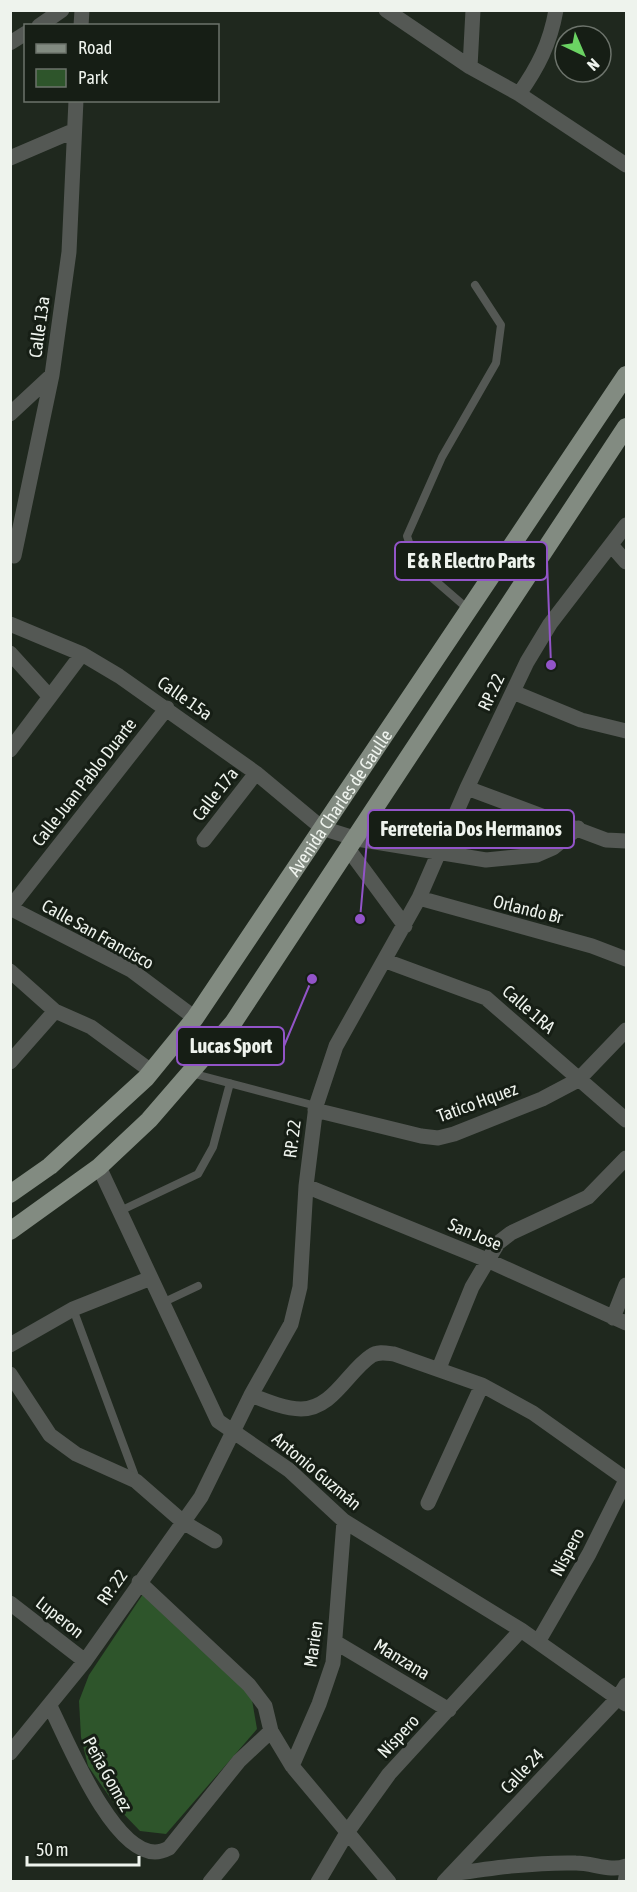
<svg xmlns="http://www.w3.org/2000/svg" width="637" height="1892" viewBox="0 0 637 1892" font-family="'Asap Condensed',sans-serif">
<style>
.green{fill:#2e552b}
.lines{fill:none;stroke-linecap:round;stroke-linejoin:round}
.service{stroke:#545854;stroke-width:8}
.minor{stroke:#545854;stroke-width:15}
.primary{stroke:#828b81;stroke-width:18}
.labels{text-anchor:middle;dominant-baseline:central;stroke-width:6;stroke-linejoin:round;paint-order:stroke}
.street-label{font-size:18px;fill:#eef3ed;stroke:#161e15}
.leader{fill:none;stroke:#9254c8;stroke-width:2}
.callout-dot{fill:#9254c8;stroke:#161e15;stroke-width:2}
.callout{fill:#161e15;stroke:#9254c8;stroke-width:2}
.callout-label{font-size:20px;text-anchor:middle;font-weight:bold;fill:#eef3ed}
</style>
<rect width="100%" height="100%" fill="#1f281e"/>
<path class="green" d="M 143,1594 L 251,1694 L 257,1729 L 166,1834 L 140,1831 L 116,1806 L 88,1766 L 81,1737 L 79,1701 L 89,1675 Z"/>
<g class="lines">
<path class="service" d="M 468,609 L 416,564 L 407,536 L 442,457 L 496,363 L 501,325 L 475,285
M 191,1073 L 316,1106
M 120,1211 L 198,1174 L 213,1147 L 230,1083
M 162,1303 L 198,1286
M 73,1309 L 136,1479"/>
<path class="minor" d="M 386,10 L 470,67 L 519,94 L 626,165
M 39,26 L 62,10
M 81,26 L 82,10
M 10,43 L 26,33
M 470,67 L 473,10
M 519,94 C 538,67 550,44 556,10
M 10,158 L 73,131
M 10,414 L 52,375
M 611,545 L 626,562
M 14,556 L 52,375 L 69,252 L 76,100
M 10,624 L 82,654 L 119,676 L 256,773 L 322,828 L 357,839 L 486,860 L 537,855 L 553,848 L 578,828
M 10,653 L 50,697
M 513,692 L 581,720 L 626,731
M 167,708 L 10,908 L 131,970 L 195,1018
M 10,750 L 82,654
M 467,788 L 606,840 L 626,841
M 204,840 L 256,773
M 349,850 L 405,926
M 419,898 L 592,946 L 626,959
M 386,961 L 486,998 L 626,1120
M 10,971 L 55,1011 L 91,1027 L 151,1071
M 10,1062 L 55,1011
M 315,1110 L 421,1136 L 438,1138 L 454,1134 L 542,1099 L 578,1080 L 626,1030
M 99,1167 L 218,1421 L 289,1470 L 344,1521 L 521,1630 L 626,1704
M 306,1186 L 487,1260 L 626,1323
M 613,1318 L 626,1285
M 10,1345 L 73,1309 L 151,1278
M 439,1368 L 472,1287 L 498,1243 L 511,1233 L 588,1197 L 626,1158
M 10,1374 L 50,1435 L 76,1454 L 136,1481 L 183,1522 L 215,1541
M 251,1395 C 266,1401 285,1409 301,1409 C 333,1409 348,1371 371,1356 C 378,1351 386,1353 394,1354 L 482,1385 L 533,1413 L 626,1479
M 428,1503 L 482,1385
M 139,1582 L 249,1685 L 265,1706 L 271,1731 L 292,1766 L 389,1882
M 10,1603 L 85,1661
M 335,1642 L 449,1710
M 538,1642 L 589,1554 L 626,1480
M 50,1706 C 67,1740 112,1852 155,1852 C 159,1852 165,1850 169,1848 L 239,1761 L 271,1731
M 10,1753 L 85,1661 L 201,1497 L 251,1395 L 291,1324 L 300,1287 L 306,1186 L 316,1106 L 336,1046 L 419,898 L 467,788 L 527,662 L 550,624 L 626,525
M 292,1766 L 319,1704 L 333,1663 L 344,1521
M 452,1874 C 493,1868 535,1862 576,1863 C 593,1863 611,1872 626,1866
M 210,1882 L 232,1855
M 318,1882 L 348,1831 L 389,1774 L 521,1630
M 444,1882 L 617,1699 L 626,1685
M 625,1882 L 626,1877"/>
<g class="primary">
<path id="s1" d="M 10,1194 L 50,1166 L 146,1078 L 195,1018 L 626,375"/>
<path d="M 10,1231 L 99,1167 L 149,1120 L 233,1023 L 626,427"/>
</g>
</g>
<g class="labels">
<g class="street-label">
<text transform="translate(39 327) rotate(-82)">Calle 13a</text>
<text transform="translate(491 692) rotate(-65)">RP. 22</text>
<text transform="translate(185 698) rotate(35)">Calle 15a</text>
<text transform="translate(84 782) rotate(-52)">Calle Juan Pablo Duarte</text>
<text transform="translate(215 794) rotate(-52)">Calle 17a</text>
<text stroke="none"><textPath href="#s1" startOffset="516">Avenida Charles de Gaulle</textPath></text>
<text transform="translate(528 909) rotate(14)">Orlando Br</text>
<text transform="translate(98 934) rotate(29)">Calle San Francisco</text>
<text transform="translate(529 1009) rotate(41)">Calle 1RA</text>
<text transform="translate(477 1102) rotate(-20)">Tatico Hquez</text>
<text transform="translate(292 1139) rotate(-83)">RP. 22</text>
<text transform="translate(475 1234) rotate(23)">San Jose</text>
<text transform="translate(317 1471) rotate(40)">Antonio Guzmán</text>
<text transform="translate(567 1552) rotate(-62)">Nispero</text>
<text transform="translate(112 1587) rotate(-55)">RP. 22</text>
<text transform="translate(60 1617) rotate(38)">Luperon</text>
<text transform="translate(313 1644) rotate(-82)">Marien</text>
<text transform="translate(402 1659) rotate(31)">Manzana</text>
<text transform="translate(398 1736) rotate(-47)">Níspero</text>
<text transform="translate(522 1771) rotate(-47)">Calle 24</text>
<text transform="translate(108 1774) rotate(61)">Peña Gomez</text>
</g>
</g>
<path class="leader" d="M551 665L547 561M360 919L368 829M312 979L284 1046"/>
<g class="callout-dot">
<circle cx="551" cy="665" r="6"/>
<circle cx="360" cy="919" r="6"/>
<circle cx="312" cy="979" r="6"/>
</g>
<g class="callout">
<rect x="395" y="542" width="152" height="38" rx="6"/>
<rect x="368" y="810" width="206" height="38" rx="6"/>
<rect x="177" y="1027" width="107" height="38" rx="6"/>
</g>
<g class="callout-label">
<text x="471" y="568">E &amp; R Electro Parts</text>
<text x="471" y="836">Ferreteria Dos Hermanos</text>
<text x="231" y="1053">Lucas Sport</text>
</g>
<rect width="637" height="1892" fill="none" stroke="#eef3ed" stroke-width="24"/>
<rect x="24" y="24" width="195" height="78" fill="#161e15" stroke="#6c736b" stroke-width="1.5"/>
<rect x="36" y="44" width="30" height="9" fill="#828b81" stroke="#6c736b" stroke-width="1.5"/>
<text x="78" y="54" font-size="18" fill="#eef3ed">Road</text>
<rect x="36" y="69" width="30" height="18" fill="#2e552b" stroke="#6c736b" stroke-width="1.5"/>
<text x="78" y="84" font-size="18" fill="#eef3ed">Park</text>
<g transform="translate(583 54) rotate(136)"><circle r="28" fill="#161e15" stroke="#6c736b" stroke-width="1.5"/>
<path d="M0-4.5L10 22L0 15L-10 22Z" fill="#6bd363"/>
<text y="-9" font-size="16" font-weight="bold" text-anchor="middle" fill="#eef3ed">N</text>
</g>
<path d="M27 1856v9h112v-9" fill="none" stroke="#eef3ed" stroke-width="3"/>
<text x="36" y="1856" font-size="18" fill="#eef3ed" stroke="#161e15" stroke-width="4.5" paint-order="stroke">50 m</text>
</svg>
